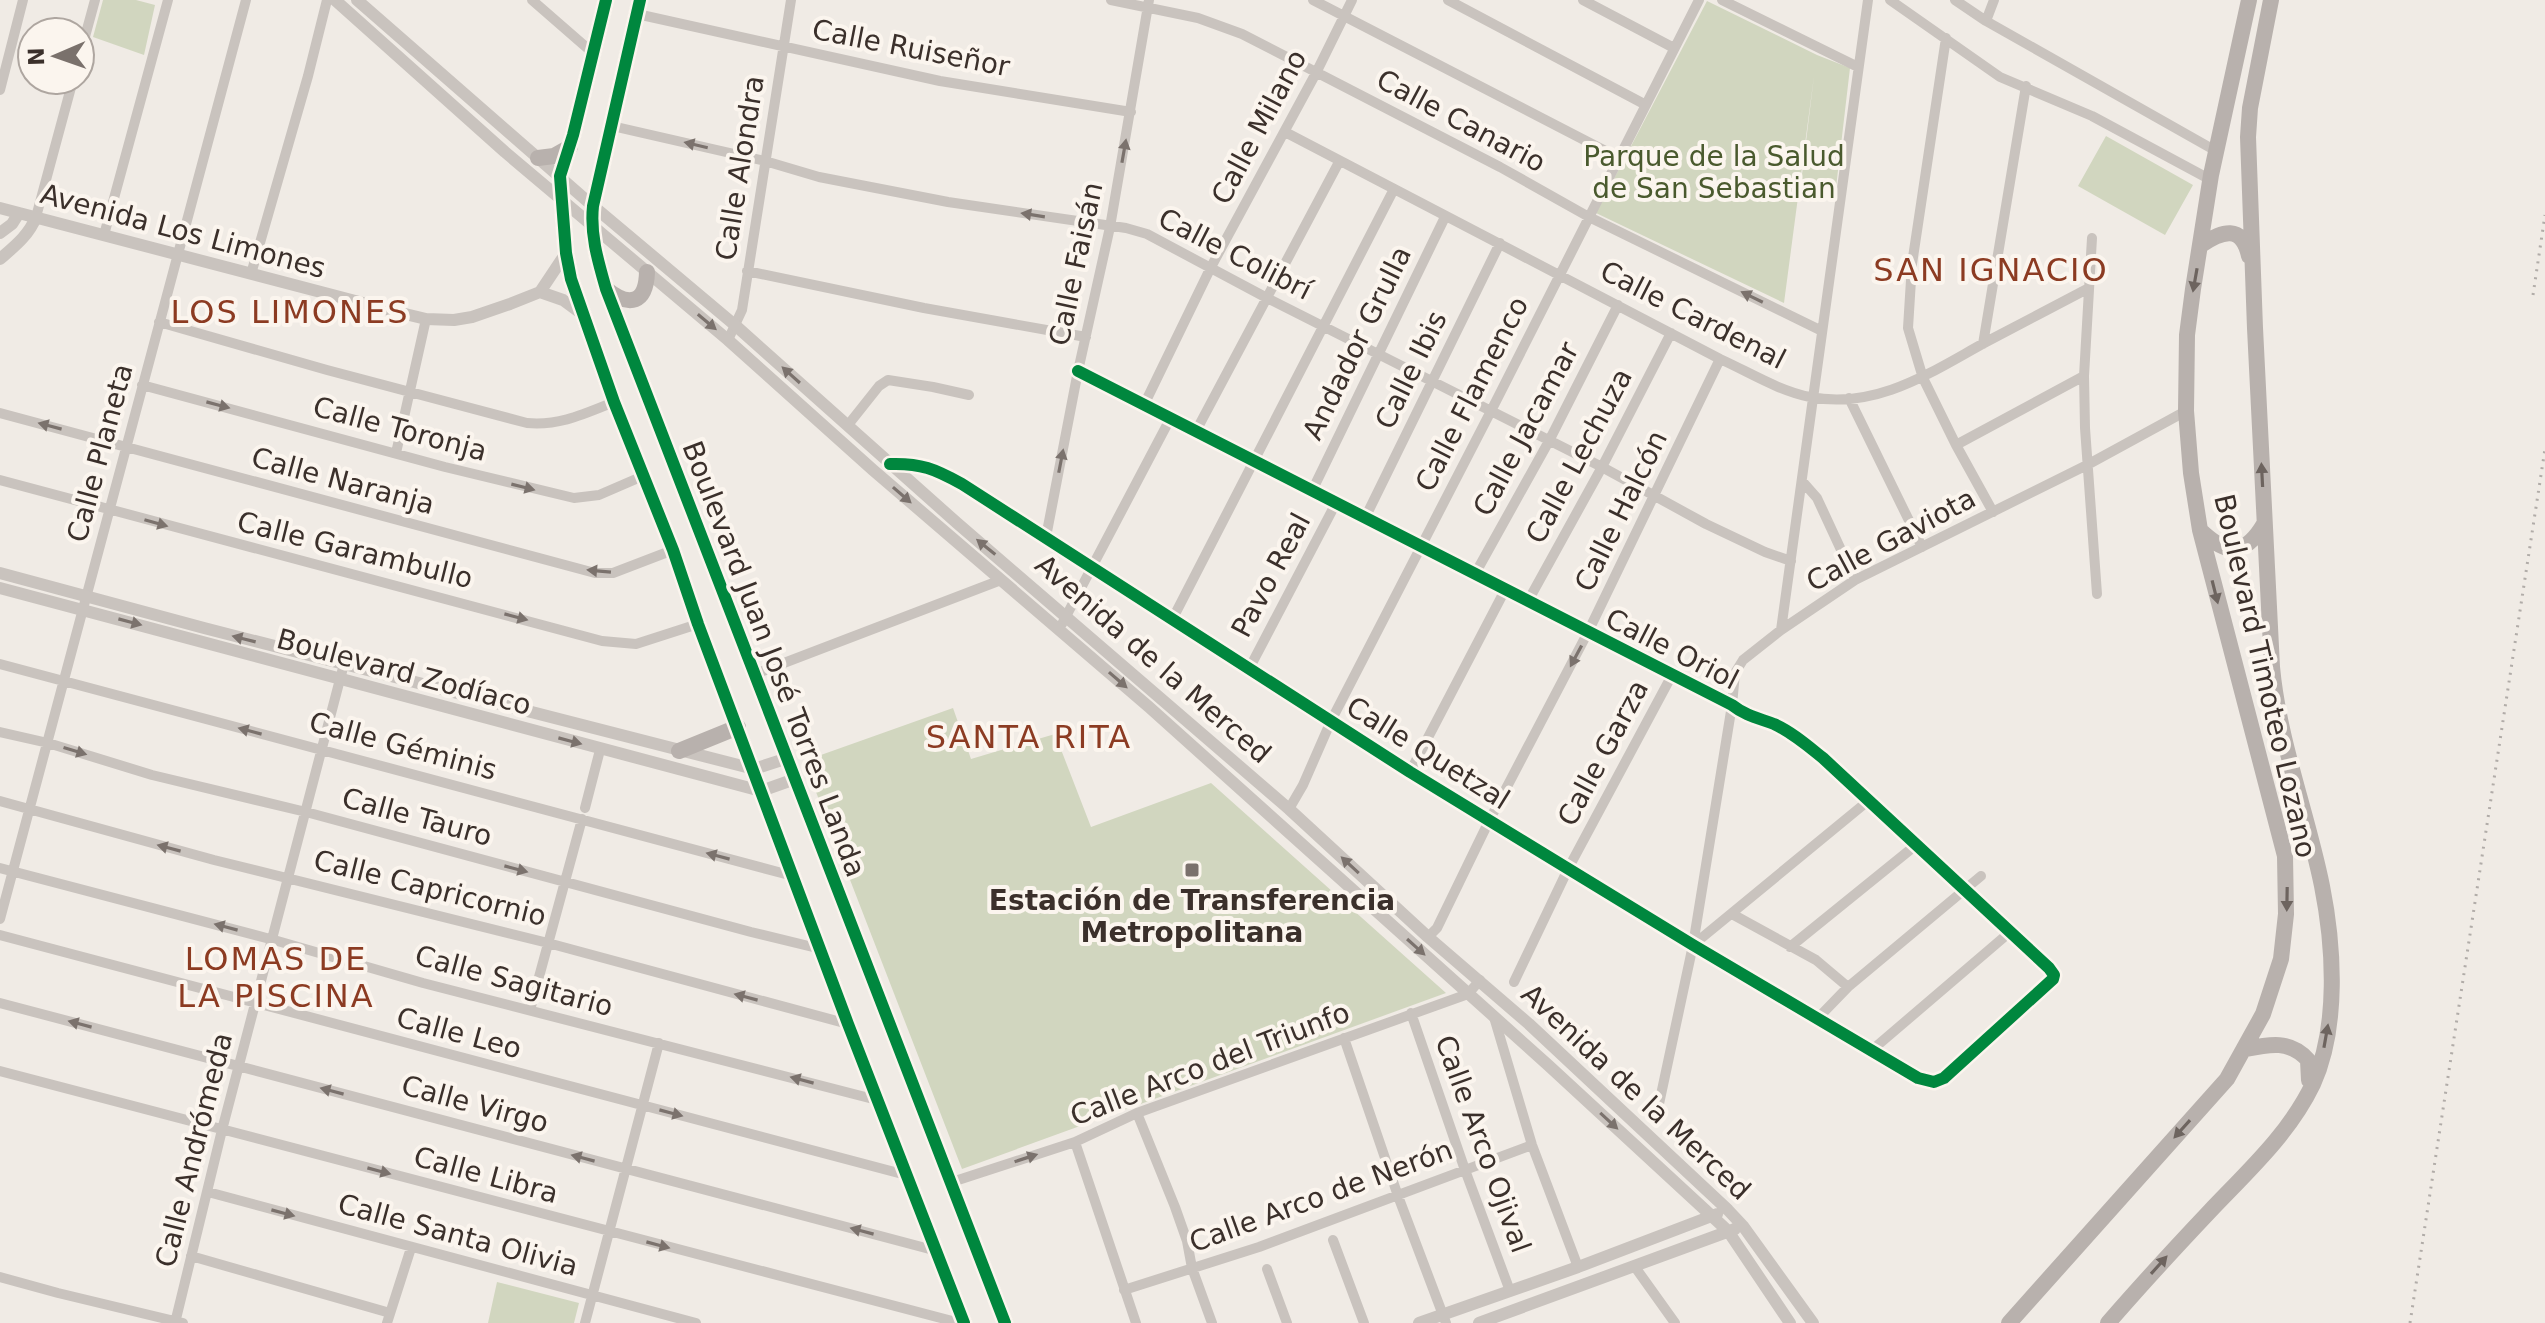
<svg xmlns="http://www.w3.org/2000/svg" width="2545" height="1323" viewBox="0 0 2545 1323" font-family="'DejaVu Sans',sans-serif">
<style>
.park{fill:#d1d6bf}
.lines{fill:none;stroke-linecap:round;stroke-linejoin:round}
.minor{stroke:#c9c3be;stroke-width:10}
.tertiary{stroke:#c9c3be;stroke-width:12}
.primary{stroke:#b8b1ad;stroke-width:16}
.rail{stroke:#b1aca8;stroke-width:3;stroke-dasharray:2 6;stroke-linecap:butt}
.cycleway-casing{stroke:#fbf5ee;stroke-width:17}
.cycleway{stroke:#00873e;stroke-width:12}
.oneway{fill:#7b726d}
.oneway2{fill:#6d645f}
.poi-dot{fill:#7a716c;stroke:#fbf5ee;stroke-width:3}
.labels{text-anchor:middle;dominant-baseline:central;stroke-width:8;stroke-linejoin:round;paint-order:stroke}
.street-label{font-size:28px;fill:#3b302b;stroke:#fbf5ee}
.park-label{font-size:28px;fill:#4a5a2e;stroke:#fbf5ee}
.poi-label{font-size:28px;font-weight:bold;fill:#3b302b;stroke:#fbf5ee}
.quarter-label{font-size:32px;letter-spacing:2px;fill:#8c3b22;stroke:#fbf5ee}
</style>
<rect width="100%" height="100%" fill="#f0ebe5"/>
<path class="park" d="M 103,0 L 136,0 L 155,5 L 144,55 L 93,37 Z
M 1707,1 L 1817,55 L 1850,68 L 1835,196 L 1800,191 L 1814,76 L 1784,303 L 1596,213 Z
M 2106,136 L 2193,185 L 2165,235 L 2078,186 Z
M 953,708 L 971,759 L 1055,734 L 1091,827 L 1211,783 L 1446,993 L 962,1169 L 804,761 Z
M 497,1282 L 579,1303 L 574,1323 L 488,1323 Z"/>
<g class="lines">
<path class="minor" d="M 532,0 L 594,54
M 1111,0 L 1198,18 L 1242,34 L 1500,167 L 1589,217 L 1822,331
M 1313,0 L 1619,158
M 1448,0 L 1646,105
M 1583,0 L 1674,48
M 1722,0 L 1858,67
M 1890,0 L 2000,77 L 2092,116 L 2211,180
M 1955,0 L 1986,21 L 2216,151
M 637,14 L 940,81 L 1131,112
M 1986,21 L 1994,0
M 1946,38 L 1912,264 L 1908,328 L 1923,378 L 1956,445 L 1993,512
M 80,55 L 95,0
M 0,90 L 23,0
M 612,126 L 765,161 L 819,177 L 948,202 L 1126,228 L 1147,234 L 1267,298 L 1602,467 L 1706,524 L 1765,552 L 1791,561
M 1285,132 L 1720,359 C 1749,372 1779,391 1810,397 C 1877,410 1931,372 1986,342 C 2020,324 2055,306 2089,288
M 36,217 L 73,80
M 104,235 L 168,0
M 2092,238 L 2084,376 L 2085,428 L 2097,594
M 747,271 L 924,308 L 1086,337
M 251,274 L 308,76 L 327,0
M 159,322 L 327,370 L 527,423 C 559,426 584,414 614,402
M 728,340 L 742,310 L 791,0
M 1983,344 L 2026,86
M 142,385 L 445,467 L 574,498 L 599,495 L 643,476
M 1849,398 L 1922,547
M 1144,405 L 1211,267 L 1316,73 L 1352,0
M 0,413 L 595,573 L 613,573 L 673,550
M 848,425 L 879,386 L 888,380 L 933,387 L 969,395
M 1196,431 L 1339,162
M 1956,445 L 2084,376
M 396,453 L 426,319
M 890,464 C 921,463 935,469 962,484 L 1410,772 L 1693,945 L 1918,1078 L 1934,1082 L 1944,1078 L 2053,979 L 2054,975 L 2049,968 L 1823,758 C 1808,746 1792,732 1774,724 C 1758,718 1746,716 1732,705 L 1078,371
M 0,480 L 602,641 L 636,644 L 698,624
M 1802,481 L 1817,498 L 1855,580
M 1312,491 L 1445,217
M 1365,518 L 1500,243
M 1046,537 L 1078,371 L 1110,227 L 1149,0
M 1475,574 L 1549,441 L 1618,305
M 1528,601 L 1602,467 L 1671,333
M 1172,620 L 1394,189
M 1062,624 L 1170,419
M 1781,630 L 1868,0
M 0,664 L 793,876
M 1249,669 L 1336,503
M 755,674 L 1001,580
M 0,732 L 48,743 L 152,775 L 306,812 L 751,932 L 821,949
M 1410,772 L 1505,590
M 0,801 L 214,860 L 548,943 L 848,1024
M 585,808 L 600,750
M 1289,809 L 1303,785 L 1331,721 L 1491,411 L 1699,0
M 0,868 L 274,940 L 423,983 L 877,1100
M 1732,914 L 1816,960 L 1848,987
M 0,919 L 246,0
M 0,935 L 906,1175
M 1428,937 L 1437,928 L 1489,821 L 1588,632 L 1720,359
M 1693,945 L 1868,801
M 1790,947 L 1916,845
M 1514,982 L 1568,869 L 1672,675
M 0,1003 L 937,1251
M 530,1010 L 582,819
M 1411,1013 L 1465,1170 L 1510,1291
M 1494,1017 L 1532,1145 L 1578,1267
M 1818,1018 L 1848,987 L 1981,876
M 1344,1038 L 1398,1196 L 1446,1323
M 1872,1050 L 2010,932
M 0,1071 L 960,1323
M 1137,1113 L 1175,1207 L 1187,1241 L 1192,1268 L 1212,1323
M 1656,1118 L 1693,945 L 1732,705 L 1735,673 L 1743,660 L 1781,630 L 1855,580 L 2087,465 L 2186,411
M 1075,1142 L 1136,1323
M 952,1182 L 1075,1142 L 1137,1113 L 1468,994 L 1480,980
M 208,1192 L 696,1323
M 1333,1240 L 1364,1323
M 191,1256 L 390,1313
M 1635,1267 L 1675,1323
M 1267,1269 L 1287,1323
M 0,1277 L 58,1293 L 183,1323
M 1124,1290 L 1259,1247 L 1532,1145
M 175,1323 L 222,1130 L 344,664
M 387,1323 L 411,1248
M 585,1323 L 659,1043"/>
<path class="tertiary" d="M 335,0 L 505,152 L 728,340 L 873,470 L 1149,707 L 1548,1065 L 1728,1231 L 1790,1323
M 357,0 L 586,200 L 736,326 L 957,523 L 1289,809 L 1428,937 L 1529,1024 L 1728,1210 L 1743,1226 L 1813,1323
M 0,208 L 401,313 L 426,319 L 454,320 L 472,317 L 510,304 L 540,292 L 566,253
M 0,233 L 12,224 L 19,213
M 0,259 C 15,246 29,235 36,217
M 540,292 L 563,300 L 582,314
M 0,573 L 204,628 L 754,769 L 788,758
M 0,588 L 761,791 L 795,779
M 1419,1323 L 1578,1267 L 1717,1214
M 1479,1323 L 1735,1229"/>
<path class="primary" d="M 606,0 L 573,135 L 560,176 L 566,253 L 571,279 L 614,402 L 673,550 L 698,624 L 848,1024 L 964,1323
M 640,0 L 593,206 C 590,235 598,261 606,289 L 1005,1323
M 538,158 L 554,156 L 570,147
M 2201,245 C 2222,231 2242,224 2249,256
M 606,289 C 630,308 646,303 647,272
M 2200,530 C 2227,556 2245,556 2264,524
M 679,751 L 738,727
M 2246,1049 C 2270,1044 2290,1040 2308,1060 L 2309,1080
M 2009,1323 L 2227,1079 L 2263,1014 L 2281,959 L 2286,914 L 2285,856 L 2200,530 L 2191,473 L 2186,411 L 2187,335 L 2193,289 L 2211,175 L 2249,0
M 2108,1323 C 2141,1285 2175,1248 2210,1211 C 2248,1171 2289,1134 2313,1084 C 2339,1027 2334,946 2322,886 C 2307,812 2279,742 2272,667 L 2255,328 L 2248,137 L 2250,108 L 2271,0"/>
<path class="rail" d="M 2533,295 L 2545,215
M 2410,1323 L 2545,449"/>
<defs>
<path id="cycleway" d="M 606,0 L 573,135 L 560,176 L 566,253 L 571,279 L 614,402 L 673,550 L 698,624 L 848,1024 L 964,1323
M 640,0 L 593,206 C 590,235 598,261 606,289 L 1005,1323
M 890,464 C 921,463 935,469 962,484 L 1410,772 L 1693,945 L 1918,1078 L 1934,1082 L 1944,1078 L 2053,979 L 2054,975 L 2049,968 L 1823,758 C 1808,746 1792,732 1774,724 C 1758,718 1746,716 1732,705 L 1078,371"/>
</defs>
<use href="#cycleway" class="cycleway-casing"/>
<use href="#cycleway" class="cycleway"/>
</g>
<defs><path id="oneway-solid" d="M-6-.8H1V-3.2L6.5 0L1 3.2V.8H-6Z" transform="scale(2)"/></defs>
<g class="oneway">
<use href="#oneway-solid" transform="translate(696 145) rotate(-167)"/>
<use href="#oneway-solid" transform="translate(1124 151) rotate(-80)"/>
<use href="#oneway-solid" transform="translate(1033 215) rotate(-171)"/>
<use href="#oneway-solid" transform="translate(1752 297) rotate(-154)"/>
<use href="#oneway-solid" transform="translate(707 322) rotate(40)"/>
<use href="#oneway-solid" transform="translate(791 375) rotate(-138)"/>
<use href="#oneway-solid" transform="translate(218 405) rotate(15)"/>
<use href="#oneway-solid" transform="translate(50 426) rotate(-165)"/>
<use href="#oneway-solid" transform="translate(1061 461) rotate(-79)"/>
<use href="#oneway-solid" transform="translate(523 487) rotate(14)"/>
<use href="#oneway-solid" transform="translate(902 495) rotate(41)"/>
<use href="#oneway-solid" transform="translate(156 523) rotate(16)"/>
<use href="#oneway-solid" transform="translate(986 547) rotate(-141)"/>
<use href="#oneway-solid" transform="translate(599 571) rotate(-175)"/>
<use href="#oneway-solid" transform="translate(516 617) rotate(15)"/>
<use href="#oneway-solid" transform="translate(130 622) rotate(15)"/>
<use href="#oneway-solid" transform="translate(244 639) rotate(-166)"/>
<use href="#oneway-solid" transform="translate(1576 656) rotate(118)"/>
<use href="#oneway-solid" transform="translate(1118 680) rotate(41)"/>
<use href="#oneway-solid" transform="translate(250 731) rotate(-165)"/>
<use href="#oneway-solid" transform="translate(570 741) rotate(15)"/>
<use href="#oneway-solid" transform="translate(75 751) rotate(17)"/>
<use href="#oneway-solid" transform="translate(169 848) rotate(-165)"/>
<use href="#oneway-solid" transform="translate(718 856) rotate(-165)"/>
<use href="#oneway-solid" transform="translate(1350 865) rotate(-137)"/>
<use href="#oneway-solid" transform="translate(516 869) rotate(15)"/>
<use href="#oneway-solid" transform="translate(226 927) rotate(-165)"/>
<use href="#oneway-solid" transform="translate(1416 947) rotate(42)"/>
<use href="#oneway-solid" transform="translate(746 997) rotate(-165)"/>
<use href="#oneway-solid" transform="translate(80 1024) rotate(-165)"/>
<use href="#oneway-solid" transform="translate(802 1080) rotate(-165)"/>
<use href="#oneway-solid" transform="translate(332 1091) rotate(-165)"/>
<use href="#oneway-solid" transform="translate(671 1113) rotate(15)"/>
<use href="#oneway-solid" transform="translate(1609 1121) rotate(43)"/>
<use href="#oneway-solid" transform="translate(583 1158) rotate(-165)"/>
<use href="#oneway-solid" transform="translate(1026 1158) rotate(-18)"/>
<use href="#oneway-solid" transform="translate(379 1171) rotate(15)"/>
<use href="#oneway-solid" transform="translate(283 1213) rotate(15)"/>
<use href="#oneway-solid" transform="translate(862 1231) rotate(-165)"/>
<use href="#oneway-solid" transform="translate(658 1245) rotate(15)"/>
</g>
<g class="oneway2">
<use href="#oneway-solid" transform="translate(2195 280) rotate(100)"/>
<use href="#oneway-solid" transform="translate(2262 475) rotate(-93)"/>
<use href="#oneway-solid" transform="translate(2215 592) rotate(76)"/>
<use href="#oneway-solid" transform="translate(2287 899) rotate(91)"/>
<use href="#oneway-solid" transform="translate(2326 1036) rotate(-80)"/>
<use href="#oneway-solid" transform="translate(2182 1129) rotate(132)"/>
<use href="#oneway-solid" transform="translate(2159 1265) rotate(-48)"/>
</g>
<rect class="poi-dot" x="1184" y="862" width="16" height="16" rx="4"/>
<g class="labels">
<g class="street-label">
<text transform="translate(911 48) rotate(11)">Calle Ruiseñor</text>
<text transform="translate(1461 121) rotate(28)">Calle Canario</text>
<text transform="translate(1259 127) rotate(-62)">Calle Milano</text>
<text transform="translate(740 168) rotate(-81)">Calle Alondra</text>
<text transform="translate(183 231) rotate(15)">Avenida Los Limones</text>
<text transform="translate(1235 254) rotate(27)">Calle Colibrí</text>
<text transform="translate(1076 264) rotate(-78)">Calle Faisán</text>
<text transform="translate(1693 315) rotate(27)">Calle Cardenal</text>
<text transform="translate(1357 343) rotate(-64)">Andador Grulla</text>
<text transform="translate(1411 370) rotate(-64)">Calle Ibis</text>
<text transform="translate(1472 394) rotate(-63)">Calle Flamenco</text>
<text transform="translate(400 429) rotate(15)">Calle Toronja</text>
<text transform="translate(1526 429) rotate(-62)">Calle Jacamar</text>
<text transform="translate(100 453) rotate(-75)">Calle Planeta</text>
<text transform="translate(1579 456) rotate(-62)">Calle Lechuza</text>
<text transform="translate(343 481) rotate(15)">Calle Naranja</text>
<text transform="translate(1621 511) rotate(-64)">Calle Halcón</text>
<text transform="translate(1891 540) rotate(-28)">Calle Gaviota</text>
<text transform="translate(355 550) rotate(14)">Calle Garambullo</text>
<text transform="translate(1271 575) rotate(-62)">Pavo Real</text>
<text transform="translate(1672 649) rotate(27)">Calle Oriol</text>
<text transform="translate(774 659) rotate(69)">Boulevard Juan José Torres Landa</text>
<text transform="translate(1153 659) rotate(41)">Avenida de la Merced</text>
<text transform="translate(404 672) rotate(15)">Boulevard Zodíaco</text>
<text transform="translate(2265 676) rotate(77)">Boulevard Timoteo Lozano</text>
<text transform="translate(403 746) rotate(15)">Calle Géminis</text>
<text transform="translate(1428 753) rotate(32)">Calle Quetzal</text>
<text transform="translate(1603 753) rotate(-62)">Calle Garza</text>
<text transform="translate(417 817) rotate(15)">Calle Tauro</text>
<text transform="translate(430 888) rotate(14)">Calle Capricornio</text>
<text transform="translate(514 981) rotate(15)">Calle Sagitario</text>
<text transform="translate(459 1033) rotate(15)">Calle Leo</text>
<text transform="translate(1210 1064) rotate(-21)">Calle Arco del Triunfo</text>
<text transform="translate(1636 1092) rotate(43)">Avenida de la Merced</text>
<text transform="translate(475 1104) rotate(15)">Calle Virgo</text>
<text transform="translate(1483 1144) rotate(70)">Calle Arco Ojival</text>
<text transform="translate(194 1150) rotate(-76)">Calle Andrómeda</text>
<text transform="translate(486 1175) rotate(15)">Calle Libra</text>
<text transform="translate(1321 1196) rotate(-20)">Calle Arco de Nerón</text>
<text transform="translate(458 1235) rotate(15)">Calle Santa Olivia</text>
</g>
<g class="park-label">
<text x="1714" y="156">Parque de la Salud<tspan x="1714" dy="32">de San Sebastian</tspan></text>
</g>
<g class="poi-label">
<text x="1192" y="900">Estación de Transferencia<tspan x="1192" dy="32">Metropolitana</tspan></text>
</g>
<g class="quarter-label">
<text x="1991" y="270">SAN IGNACIO</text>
<text x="290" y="312">LOS LIMONES</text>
<text x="1029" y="737">SANTA RITA</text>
<text x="276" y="959">LOMAS DE<tspan x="276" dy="37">LA PISCINA</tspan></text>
</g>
</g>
<g transform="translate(56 56) rotate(268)"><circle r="38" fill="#fbf5ee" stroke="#aea6a0" stroke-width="2"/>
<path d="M0-6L14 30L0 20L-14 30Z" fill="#7a716c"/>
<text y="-12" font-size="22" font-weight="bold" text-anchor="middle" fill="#3b302b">N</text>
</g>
</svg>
